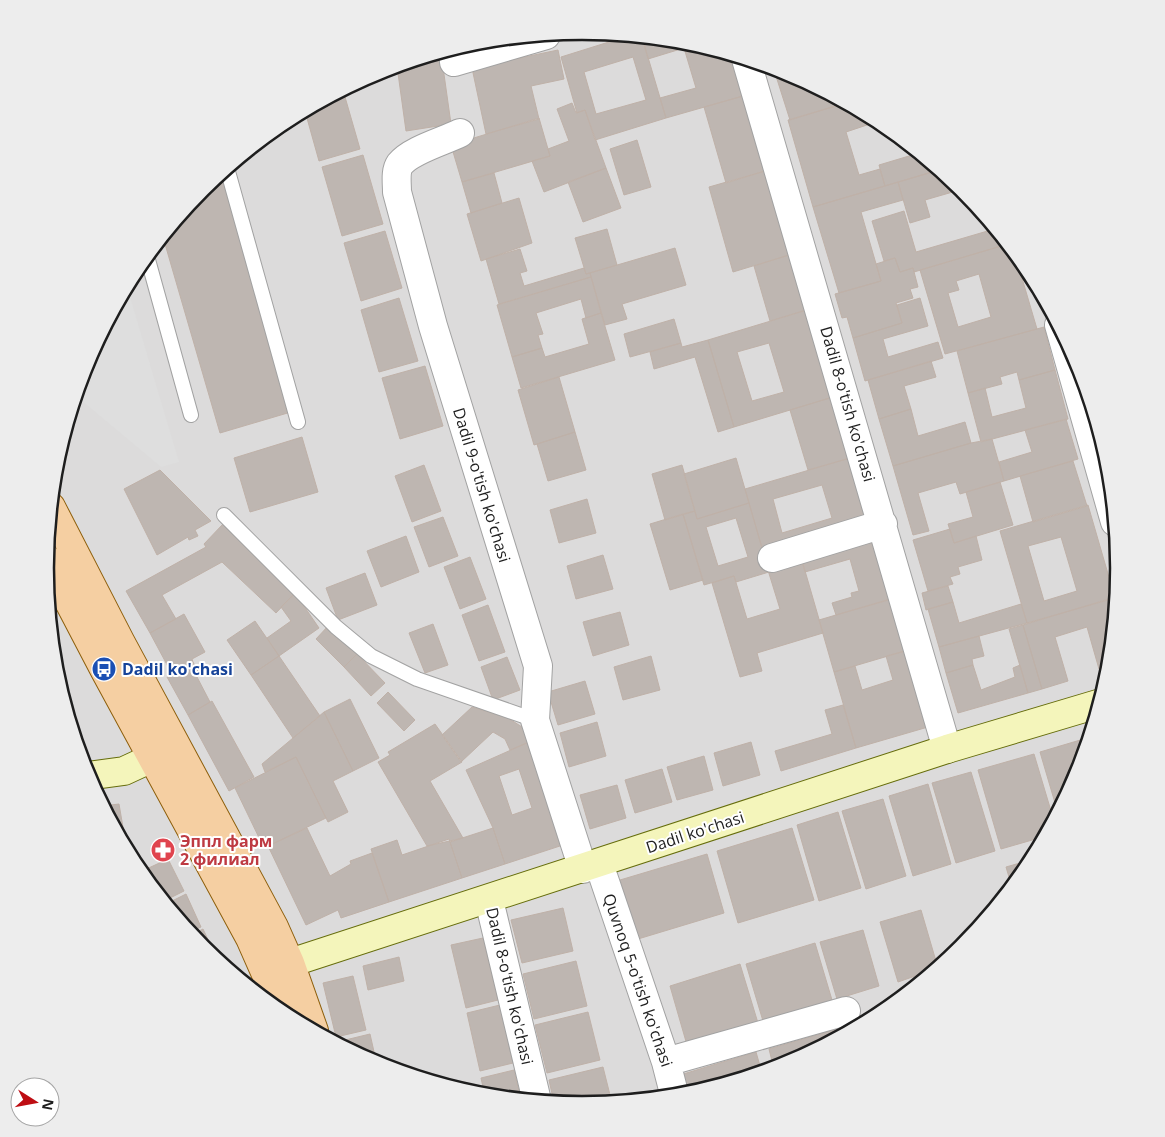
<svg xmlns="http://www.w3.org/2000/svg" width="1165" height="1137" viewBox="0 0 1165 1137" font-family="'Open Sans',sans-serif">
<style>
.residential{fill:#dcdbdb}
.parking{fill:#dedede}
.building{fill:#beb6b1;stroke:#bfb1a8;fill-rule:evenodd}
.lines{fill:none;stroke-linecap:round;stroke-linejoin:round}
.lane-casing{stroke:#a2a2a2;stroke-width:16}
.street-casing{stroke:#a2a2a2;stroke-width:30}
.secondary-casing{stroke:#666d0c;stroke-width:30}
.primary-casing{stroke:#8d5e0a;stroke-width:30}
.lane{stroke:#fff;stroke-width:14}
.street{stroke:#fff;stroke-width:28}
.secondary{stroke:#f4f5bb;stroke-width:28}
.primary{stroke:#f5cfa2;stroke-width:28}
.labels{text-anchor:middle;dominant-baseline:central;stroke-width:4;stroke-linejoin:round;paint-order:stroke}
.street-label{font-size:16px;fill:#1e1e1e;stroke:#fff}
.transit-label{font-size:16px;font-weight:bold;fill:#164399;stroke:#fff;text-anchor:start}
.health-label{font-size:16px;font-weight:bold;fill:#be3a42;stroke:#fff;text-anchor:start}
.rim{fill:none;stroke:#1e1e1e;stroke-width:2.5}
</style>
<rect width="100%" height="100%" fill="#eeeae4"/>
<path class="residential" d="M 583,31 L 688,42 L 788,72 L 881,122 L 963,189 L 1029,270 L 1079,363 L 1109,464 L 1120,569 L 1109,674 L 1079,774 L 1029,867 L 962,949 L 881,1015 L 788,1065 L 687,1095 L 583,1106 L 477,1095 L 377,1065 L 314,1031 L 51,507 L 56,463 L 86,363 L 136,270 L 203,188 L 284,122 L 377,72 L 478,42 Z
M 45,568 L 284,1015 L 202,948 L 136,867 L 86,774 L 56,673 Z"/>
<path class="parking" d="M 127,287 L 179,462 L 161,467 L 81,400 L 73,406 L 86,363 Z"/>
<path class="building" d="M 628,36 L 642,37 L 666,118 L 595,140 L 585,110 L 577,113 L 561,57 ZM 633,57 L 646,100 L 596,114 L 584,72 Z
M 642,37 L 688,42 L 731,55 L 743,96 L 666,118 L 660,98 L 696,88 L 684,48 L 648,59 Z
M 558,50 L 564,79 L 531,86 L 539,119 L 486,134 L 472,68 Z
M 441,53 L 451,124 L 406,131 L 397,66 Z
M 772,67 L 788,72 L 789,72 L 775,77 Z
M 789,72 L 841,100 L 842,104 L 790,120 L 776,76 Z
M 343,90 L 360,149 L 319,161 L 305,111 Z
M 743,96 L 765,171 L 726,183 L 704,107 Z
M 572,103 L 576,113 L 585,110 L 606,168 L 544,192 L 532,161 L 550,156 L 548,149 L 569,141 L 557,109 Z
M 846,103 L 863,112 L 867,125 L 846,132 L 859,175 L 880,169 L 885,186 L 813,207 L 788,120 Z
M 863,112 L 880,122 L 867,125 Z
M 539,118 L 550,156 L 462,182 L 451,145 Z
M 637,140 L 651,187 L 624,195 L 610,149 Z
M 919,153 L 939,170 L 885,186 L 879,165 Z
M 363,155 L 383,224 L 342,236 L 322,167 Z
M 606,168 L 621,208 L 583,222 L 568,182 Z
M 939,170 L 963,189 L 925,200 L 930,217 L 910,223 L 898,182 Z
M 765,171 L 789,255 L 733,272 L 709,187 Z
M 494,173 L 502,203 L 471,213 L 462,182 Z
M 221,174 L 291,412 L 220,433 L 163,237 L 203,188 Z
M 898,182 L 903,200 L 861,212 L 881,281 L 839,293 L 813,207 Z
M 519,198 L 532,243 L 481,261 L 467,214 Z
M 904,211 L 916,252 L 991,230 L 987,219 L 1008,244 L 914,272 L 913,268 L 900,272 L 895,258 L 884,261 L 872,221 Z
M 607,229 L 617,265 L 586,274 L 575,238 Z
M 385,231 L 402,288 L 361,301 L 344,243 Z
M 1008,244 L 1014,251 L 1037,329 L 945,354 L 920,270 ZM 979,274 L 991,317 L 958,327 L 948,293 L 959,290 L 956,281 Z
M 675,248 L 686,285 L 622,304 L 627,319 L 605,325 L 590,273 Z
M 520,249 L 527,271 L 520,273 L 524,286 L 584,268 L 586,274 L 590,273 L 591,277 L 499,304 L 486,259 Z
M 789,255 L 806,310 L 770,321 L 754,266 Z
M 895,258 L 900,272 L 913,268 L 918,287 L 910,289 L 913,298 L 896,303 L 902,323 L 853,338 L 847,317 L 842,318 L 835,294 L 881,281 L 876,264 Z
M 591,277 L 601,313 L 586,318 L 581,299 L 536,313 L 543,334 L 538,335 L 542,348 L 512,357 L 497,305 Z
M 399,298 L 418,361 L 379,372 L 361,310 Z
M 920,298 L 928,326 L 883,339 L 888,357 L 938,342 L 943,358 L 865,381 L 853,338 L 902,323 L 897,305 Z
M 807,310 L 833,397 L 734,427 L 708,340 ZM 769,343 L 784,392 L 752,401 L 737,352 Z
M 601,313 L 615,360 L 521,388 L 512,357 L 542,348 L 545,357 L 589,344 L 582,319 Z
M 674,319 L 681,343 L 630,357 L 624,334 Z
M 1044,327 L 1055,370 L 1019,380 L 1017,372 L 1000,377 L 1002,384 L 968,393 L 957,351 Z
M 708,340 L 734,427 L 718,432 L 695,357 L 654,369 L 650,352 L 681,343 L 682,347 Z
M 931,361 L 936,377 L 904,386 L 911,409 L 879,419 L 868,380 Z
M 425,366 L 443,426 L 400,439 L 382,378 Z
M 1055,370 L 1068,419 L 981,442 L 968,393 L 985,388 L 992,417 L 1026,408 L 1019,380 Z
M 559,377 L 575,432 L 534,445 L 518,390 Z
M 833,397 L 850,458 L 808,470 L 790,410 Z
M 911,409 L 918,436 L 965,422 L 971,443 L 893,466 L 879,419 Z
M 1066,419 L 1078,459 L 1004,481 L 999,462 L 1032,452 L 1025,430 Z
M 575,432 L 586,470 L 548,481 L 537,444 Z
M 302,437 L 318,492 L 250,512 L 234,458 Z
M 992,439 L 1004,481 L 960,494 L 956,482 L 918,493 L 929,531 L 913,535 L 893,466 L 971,443 Z
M 736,458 L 749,503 L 697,519 L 684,474 Z
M 850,458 L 870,523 L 764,555 L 745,489 ZM 822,485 L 832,518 L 782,533 L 773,499 Z
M 1073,461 L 1087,506 L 1033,522 L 1020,476 Z
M 424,465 L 441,511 L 412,522 L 395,476 Z
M 682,465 L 695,511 L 665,520 L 652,474 Z
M 160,470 L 211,521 L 195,530 L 198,536 L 189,540 L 188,537 L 157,555 L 124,489 Z
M 1000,482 L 1013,525 L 954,543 L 948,524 L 973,517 L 966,492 Z
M 587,499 L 596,533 L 559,543 L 550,510 Z
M 749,503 L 769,572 L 736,582 L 734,576 L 704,585 L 683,514 L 695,511 L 697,519 ZM 736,518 L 748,557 L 718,566 L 706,527 Z
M 1088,505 L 1115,598 L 1027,623 L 1000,531 ZM 1061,537 L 1077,591 L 1044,601 L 1028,546 Z
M 683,514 L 703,580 L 670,590 L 650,524 Z
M 443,517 L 458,556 L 429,567 L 414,527 Z
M 223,524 L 295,593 L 276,613 L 222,562 L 162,595 L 176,619 L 150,633 L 126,591 L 206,547 L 204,544 Z
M 950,529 L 954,543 L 976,536 L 982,560 L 958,567 L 960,574 L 950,577 L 953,584 L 928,591 L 913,540 Z
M 873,535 L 892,599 L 836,615 L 832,603 L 852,597 L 851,593 L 859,591 L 850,559 L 805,572 L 801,557 Z
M 406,536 L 419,572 L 381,587 L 367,551 Z
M 603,555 L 613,589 L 576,599 L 567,566 Z
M 470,557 L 486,599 L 460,609 L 444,567 Z
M 801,557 L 823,633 L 757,653 L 762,671 L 740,677 L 712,583 L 734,576 L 747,619 L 780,609 L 767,567 Z
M 365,573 L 377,605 L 338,620 L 326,588 Z
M 948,586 L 953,602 L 926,610 L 922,593 Z
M 295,593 L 319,628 L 279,656 L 267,638 L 291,621 L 281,607 Z
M 1112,598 L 1116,610 L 1110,666 L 1099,669 L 1087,627 L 1055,637 L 1068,681 L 1042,689 L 1023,625 Z
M 890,599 L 905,651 L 834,672 L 819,620 Z
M 953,602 L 959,623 L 1021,604 L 1027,623 L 939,647 L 928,609 Z
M 488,605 L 505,652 L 479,661 L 462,615 Z
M 620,612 L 629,645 L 593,656 L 583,622 Z
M 184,614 L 205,652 L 192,659 L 193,662 L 172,674 L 150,633 Z
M 255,621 L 279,656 L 251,675 L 227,640 Z
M 433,624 L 448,665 L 425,673 L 409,633 Z
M 329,625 L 357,654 L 344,667 L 316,639 Z
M 1023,625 L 1042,689 L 1028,693 L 1009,629 Z
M 979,636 L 984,656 L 972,659 L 973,665 L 946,673 L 939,647 Z
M 905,651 L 928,727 L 856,748 L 834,672 L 855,666 L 862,690 L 893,680 L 886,656 Z
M 357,654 L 385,683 L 371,696 L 344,667 Z
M 279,656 L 320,716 L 293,738 L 251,675 Z
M 651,656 L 660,690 L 623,700 L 614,667 Z
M 507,657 L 520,690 L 493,700 L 481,667 Z
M 193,662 L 200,675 L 197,677 L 210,702 L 188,715 L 167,677 Z
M 973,665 L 981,690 L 1015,677 L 1013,668 L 1020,665 L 1028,693 L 958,713 L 946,673 Z
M 585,681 L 595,714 L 558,725 L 548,692 Z
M 388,692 L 415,720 L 404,731 L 377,703 Z
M 350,699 L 379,758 L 353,771 L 324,712 Z
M 212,701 L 254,777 L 229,791 L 188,715 Z
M 843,705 L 856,748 L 781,771 L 775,751 L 832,734 L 825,710 Z
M 472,707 L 508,718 L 522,727 L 529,742 L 510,750 L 505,739 L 493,732 L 461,762 L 442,735 Z
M 324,712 L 353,771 L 333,781 L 348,812 L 328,822 L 296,757 L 265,772 L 262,764 Z
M 597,722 L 606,756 L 569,767 L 560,733 Z
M 435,724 L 462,762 L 430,781 L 463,838 L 427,846 L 378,762 L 390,755 L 388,752 Z
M 1087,738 L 1088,743 L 1079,774 L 1058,813 L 1040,752 Z
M 529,742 L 563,845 L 505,864 L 493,828 L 466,770 ZM 519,769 L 532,808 L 512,815 L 499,776 Z
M 751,742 L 760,775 L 723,786 L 714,753 Z
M 1034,754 L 1054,821 L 1046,836 L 1001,849 L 978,770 Z
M 704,756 L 713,790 L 677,800 L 667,767 Z
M 296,757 L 326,818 L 264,848 L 235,788 Z
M 662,769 L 672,802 L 635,813 L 625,780 Z
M 971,772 L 995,851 L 956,863 L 932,783 Z
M 928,784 L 951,864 L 913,876 L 889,796 Z
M 617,785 L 626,818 L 590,829 L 580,795 Z
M 883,799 L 906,876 L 866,889 L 842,811 Z
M 119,804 L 126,845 L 124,845 L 103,806 Z
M 838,812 L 861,888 L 819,901 L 797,825 Z
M 307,828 L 330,876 L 351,864 L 350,861 L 372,853 L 389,902 L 341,918 L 338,910 L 306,925 L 268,846 Z
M 493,828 L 505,864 L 462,878 L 450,842 Z
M 792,828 L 814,900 L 738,923 L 717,851 Z
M 449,839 L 462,878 L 389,902 L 371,849 L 397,840 L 402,855 Z
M 707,854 L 724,913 L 638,939 L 620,880 Z
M 168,859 L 184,891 L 164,901 L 140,872 Z
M 1034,859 L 1029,867 L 1012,887 L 1006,867 Z
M 186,894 L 201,927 L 190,932 L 166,904 Z
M 563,908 L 573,951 L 522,963 L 511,920 Z
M 921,910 L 938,968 L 898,982 L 880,922 Z
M 203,929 L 218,961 L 202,948 L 191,935 Z
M 863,930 L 879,986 L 837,999 L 820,942 Z
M 483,938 L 498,1000 L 466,1008 L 451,945 Z
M 815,943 L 832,1000 L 763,1021 L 746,964 Z
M 399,957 L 404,981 L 368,990 L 363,966 Z
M 576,961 L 587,1006 L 534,1019 L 523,974 Z
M 740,964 L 758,1023 L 687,1045 L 670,986 Z
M 353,976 L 366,1030 L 336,1037 L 323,983 Z
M 500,1005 L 513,1063 L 480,1071 L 467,1013 Z
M 588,1012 L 600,1060 L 547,1073 L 535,1025 Z
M 848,1026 L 849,1032 L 788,1065 L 774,1069 L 769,1049 Z
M 370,1034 L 377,1065 L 338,1044 L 337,1042 Z
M 756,1052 L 762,1073 L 686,1096 L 680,1075 Z
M 603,1067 L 612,1103 L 582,1106 L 554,1103 L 549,1080 Z
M 514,1070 L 521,1100 L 485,1096 L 481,1078 Z"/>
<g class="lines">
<defs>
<path id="lane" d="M 227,168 L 298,422
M 147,256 L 191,415
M 224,515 L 336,627 L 371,656 L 417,679 L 535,720"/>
<path id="street" d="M 453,49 L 454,62 L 546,35
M 746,59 L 947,749
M 460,133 C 444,141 411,150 400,164 C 395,171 397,183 397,192 L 433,326 L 538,666 L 535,720 L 583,869
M 1059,325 L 1115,522
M 772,558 L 883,524
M 599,864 L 666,1062 L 675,1097
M 489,900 L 537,1101
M 666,1062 L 846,1011"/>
<path id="secondary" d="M 87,776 L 124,771 L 152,758
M 290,963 L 947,749 L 1101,703"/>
<path id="primary" d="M 51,507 L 120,641 L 274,927 L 290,963 L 314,1031
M 46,558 L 104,669 L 250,938 L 284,1015"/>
</defs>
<use href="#lane" class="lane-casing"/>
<use href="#street" class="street-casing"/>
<use href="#secondary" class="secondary-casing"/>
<use href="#primary" class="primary-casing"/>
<use href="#lane" class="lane"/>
<use href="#street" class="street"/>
<use href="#secondary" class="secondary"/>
<use href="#primary" class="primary"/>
</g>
<defs>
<symbol id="bus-disc" viewBox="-11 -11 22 22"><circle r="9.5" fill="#1a4fb4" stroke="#fff"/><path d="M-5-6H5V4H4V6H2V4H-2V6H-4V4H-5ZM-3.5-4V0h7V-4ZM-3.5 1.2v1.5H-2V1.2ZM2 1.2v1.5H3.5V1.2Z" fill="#fff"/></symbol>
<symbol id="pharmacy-disc" viewBox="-11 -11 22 22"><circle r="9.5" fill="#e0444e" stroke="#fff"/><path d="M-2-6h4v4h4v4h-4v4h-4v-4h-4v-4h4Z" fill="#fff"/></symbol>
</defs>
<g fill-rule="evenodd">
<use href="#bus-disc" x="90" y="655" width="28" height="28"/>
<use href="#pharmacy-disc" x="149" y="836" width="28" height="28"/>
</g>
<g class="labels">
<g class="street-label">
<text transform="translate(848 404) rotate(74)">Dadil 8-o'tish ko'chasi</text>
<text transform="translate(482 485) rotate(73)">Dadil 9-o'tish ko'chasi</text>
<text transform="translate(695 832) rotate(-18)">Dadil ko'chasi</text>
<text transform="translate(638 980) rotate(71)">Quvnoq 5-o'tish ko'chasi</text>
<text transform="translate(510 986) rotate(77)">Dadil 8-o'tish ko'chasi</text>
</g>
<g class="transit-label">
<text x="122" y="669">Dadil ko'chasi</text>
</g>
<g class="health-label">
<text x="180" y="841">Эппл фарм<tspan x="180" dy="18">2 филиал</tspan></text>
</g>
</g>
<path d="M0 0H1165V1137H0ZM54 568a528 528 0 1 1 1056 0a528 528 0 1 1-1056 0Z" fill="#ededed" fill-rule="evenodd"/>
<path class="rim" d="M54 568a528 528 0 1 1 1056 0a528 528 0 1 1-1056 0Z"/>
<g transform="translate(35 1102) rotate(101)"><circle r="24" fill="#ffffff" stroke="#a5a5a5"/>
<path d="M0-4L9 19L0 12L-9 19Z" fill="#be0d13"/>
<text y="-8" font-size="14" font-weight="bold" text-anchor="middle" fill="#1e1e1e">N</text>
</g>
</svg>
